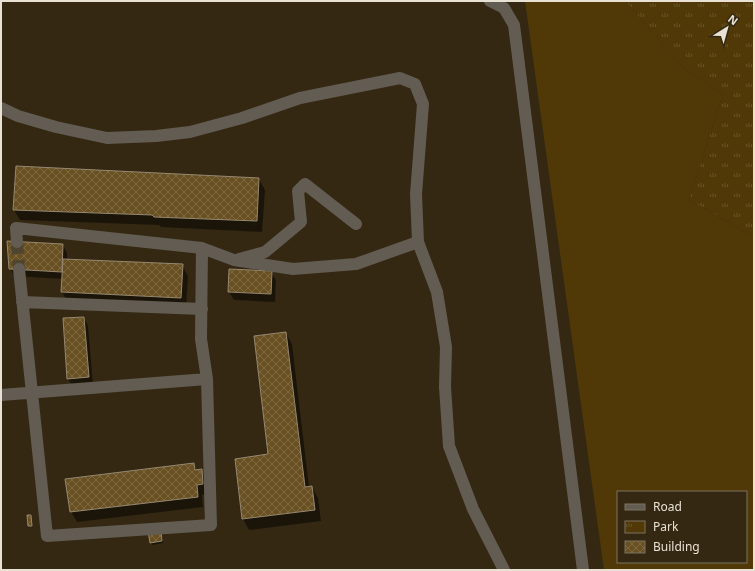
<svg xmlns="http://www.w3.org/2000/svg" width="755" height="571" viewBox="0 0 755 571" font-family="'Noto Sans',sans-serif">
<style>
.grass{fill:#503907;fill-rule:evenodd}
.park{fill:url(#park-tufts)}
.shadow{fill:#0007}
.building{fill:url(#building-cross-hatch);stroke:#968870}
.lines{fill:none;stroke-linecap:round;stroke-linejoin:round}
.minor-tunnel{stroke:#4f442f;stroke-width:12;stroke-dasharray:12 6;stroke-linecap:butt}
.minor{stroke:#625c52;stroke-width:12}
</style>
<defs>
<pattern id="park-tufts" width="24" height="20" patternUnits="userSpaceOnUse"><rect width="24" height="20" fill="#503907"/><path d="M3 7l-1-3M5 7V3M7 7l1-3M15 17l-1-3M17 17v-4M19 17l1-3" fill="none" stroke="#69552a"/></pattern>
<pattern id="building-cross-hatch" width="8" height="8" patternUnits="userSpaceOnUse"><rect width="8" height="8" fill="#685022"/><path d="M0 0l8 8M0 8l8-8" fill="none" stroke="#7e6941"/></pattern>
</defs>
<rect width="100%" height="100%" fill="#342812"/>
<path class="grass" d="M 525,1 L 625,1 L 686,70 L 723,94 L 689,200 L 754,237 L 754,570 L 604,570 ZM 618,492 L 746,492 L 746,562 L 618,562 Z"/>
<path class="park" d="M 625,1 L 754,1 L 754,237 L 689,200 L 723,94 L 686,70 Z"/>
<path class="shadow" d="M 259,179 L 265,190 L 262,232 L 161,227 L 159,225 L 20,220 L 14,210 Z
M 63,245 L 67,253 L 67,260 L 182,265 L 188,276 L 186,308 L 68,303 L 62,292 L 63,279 L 14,276 L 10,268 Z
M 271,272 L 276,280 L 275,302 L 234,300 L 229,292 Z
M 84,318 L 88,326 L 93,385 L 73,387 L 68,379 Z
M 286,333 L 292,344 L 309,487 L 312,487 L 318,498 L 321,521 L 249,530 L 243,519 L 236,460 L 269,455 Z
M 193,464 L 197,471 L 201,470 L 207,481 L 209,494 L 202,495 L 203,507 L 77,522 L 71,512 Z
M 162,533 L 163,543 L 152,545 L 150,542 Z"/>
<path class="building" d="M 16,166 L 259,178 L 257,221 L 154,217 L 152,215 L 13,210 Z
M 7,241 L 63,244 L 62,272 L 9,269 Z
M 63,259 L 183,264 L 181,298 L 61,292 Z
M 229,269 L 272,271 L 271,294 L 228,292 Z
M 84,317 L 89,377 L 67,379 L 63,318 Z
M 286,332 L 305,487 L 312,486 L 315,510 L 242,519 L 235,459 L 268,454 L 254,336 Z
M 194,463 L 195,470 L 202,469 L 203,484 L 197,485 L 198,497 L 70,512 L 65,479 Z
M 27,515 L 31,515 L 32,526 L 28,526 Z
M 161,530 L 162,541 L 150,543 L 148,531 Z"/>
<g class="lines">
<path class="minor-tunnel" d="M 17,242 L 19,269"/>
<path class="minor" d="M 490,1 L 504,8 L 514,25 L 583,570
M 1,108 L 18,116 L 56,127 L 107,138 L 156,136 L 190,132 L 242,118 L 300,98 L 400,78 L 415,84 L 423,104 L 416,194 L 418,242 L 437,292 L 446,347 L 445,387 L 449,446 L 473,509 L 504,570
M 17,242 L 16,228 L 202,248 L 234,260 L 293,269 L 356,264 L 418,242
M 239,259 L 265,252 L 301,222 L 298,191 L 305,184 L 356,224
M 19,269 L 47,536 L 211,525 L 207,379 L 201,339 L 202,248
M 22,302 L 202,309
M 1,395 L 207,379"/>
</g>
<rect width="755" height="571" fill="none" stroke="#e8e1d4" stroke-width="4"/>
<rect x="617" y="491" width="130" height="72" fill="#342812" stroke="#7c7260"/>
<rect x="625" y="504" width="20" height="6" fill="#625c52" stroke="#7c7260"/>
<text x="653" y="511" font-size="12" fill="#e8e1d4">Road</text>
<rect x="625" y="521" width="20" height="12" fill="url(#park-tufts)" stroke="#7c7260"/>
<text x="653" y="531" font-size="12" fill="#e8e1d4">Park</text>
<rect x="625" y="541" width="20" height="12" fill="url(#building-cross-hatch)" stroke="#7c7260"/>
<text x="653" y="551" font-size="12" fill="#e8e1d4">Building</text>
<g transform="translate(727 28) rotate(37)" stroke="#342812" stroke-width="3" paint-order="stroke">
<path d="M0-3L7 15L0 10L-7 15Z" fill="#e8e1d4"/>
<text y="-6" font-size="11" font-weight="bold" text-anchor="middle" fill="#e8e1d4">N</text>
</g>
</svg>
